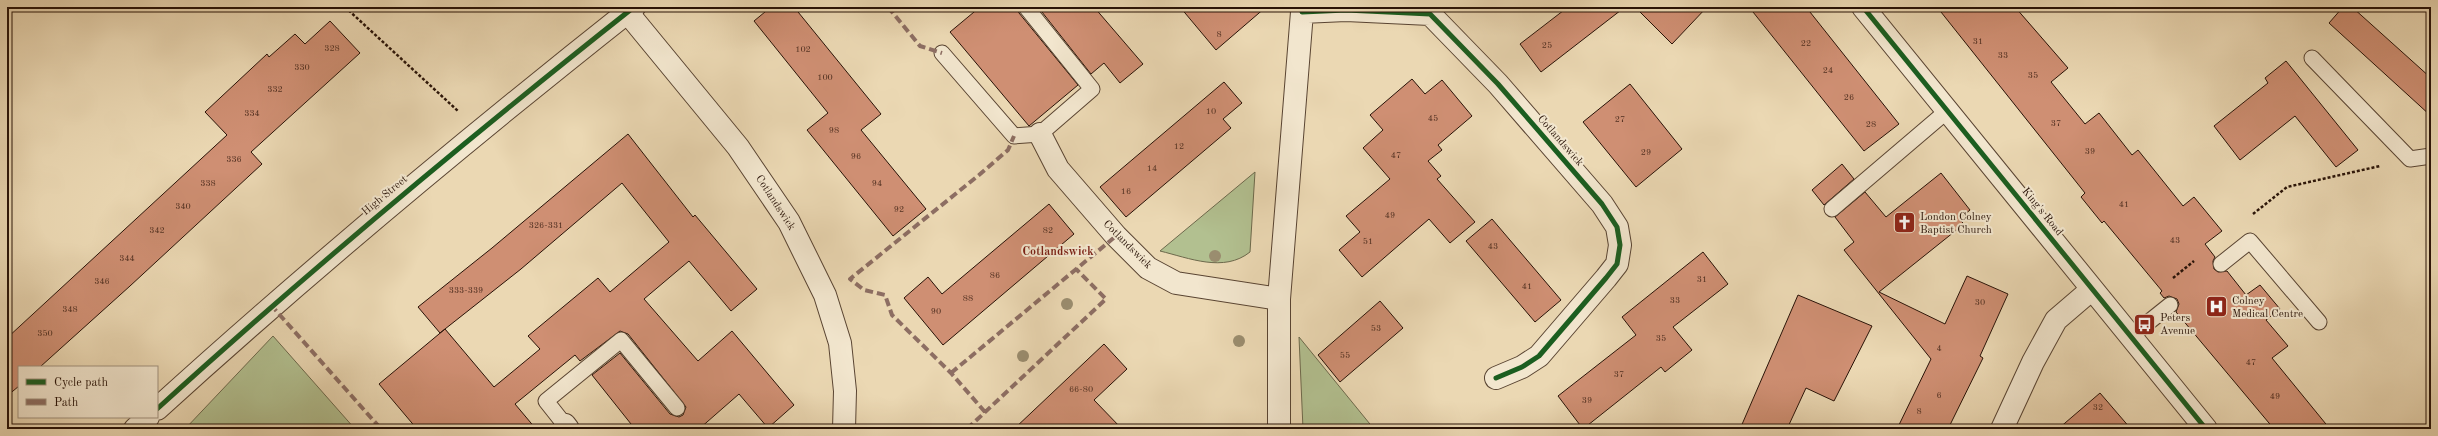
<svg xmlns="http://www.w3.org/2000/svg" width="2438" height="436" viewBox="0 0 2438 436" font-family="'Old Standard TT',serif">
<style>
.green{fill:#b2c090;stroke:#6d694c}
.building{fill:#cf8f73;stroke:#281207;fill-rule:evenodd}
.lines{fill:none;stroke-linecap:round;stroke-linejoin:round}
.service-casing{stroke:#594432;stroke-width:17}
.minor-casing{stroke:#594432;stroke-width:24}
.tertiary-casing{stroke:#594432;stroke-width:24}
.path{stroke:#281207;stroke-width:2.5;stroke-dasharray:3 2;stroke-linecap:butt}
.service{stroke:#f2e6ce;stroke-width:15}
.minor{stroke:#f2e6ce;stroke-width:22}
.tertiary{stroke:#f2e6ce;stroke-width:22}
.quiet{stroke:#8d6e63;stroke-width:4;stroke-dasharray:8 4;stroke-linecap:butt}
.cycleway-casing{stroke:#f2e6ce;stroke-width:8}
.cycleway{stroke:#1b5e20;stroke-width:5}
.tree{fill:#9a8d6f}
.labels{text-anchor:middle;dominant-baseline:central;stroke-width:4;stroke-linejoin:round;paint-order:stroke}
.number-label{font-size:9px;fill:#523122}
.street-label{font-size:11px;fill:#281207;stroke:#f2e6ce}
.poi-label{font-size:11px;fill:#281207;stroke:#f2e6ce;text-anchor:start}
.neighbourhood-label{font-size:12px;font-weight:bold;fill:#7a1f14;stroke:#f2e6ce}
</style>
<rect width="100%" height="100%" fill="#ebd8b3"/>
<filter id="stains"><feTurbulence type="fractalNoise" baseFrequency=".005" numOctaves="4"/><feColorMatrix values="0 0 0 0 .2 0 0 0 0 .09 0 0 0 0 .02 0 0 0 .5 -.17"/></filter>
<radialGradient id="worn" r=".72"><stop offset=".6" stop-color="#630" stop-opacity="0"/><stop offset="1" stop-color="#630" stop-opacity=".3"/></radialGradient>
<path class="green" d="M 1255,172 L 1250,252 C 1224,273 1189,258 1160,251 Z
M 273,336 L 355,429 L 185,429 Z
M 1299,337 L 1374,429 L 1303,429 Z"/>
<path class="building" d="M 771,7 L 794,7 L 881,114 L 861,130 L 926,209 L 893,236 L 807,130 L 828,113 L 754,21 Z
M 980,7 L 1017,7 L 1019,13 L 1078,85 L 1029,126 L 950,32 Z
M 1038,7 L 1094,7 L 1143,64 L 1120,83 L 1104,63 L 1091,74 Z
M 1180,7 L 1266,7 L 1216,50 Z
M 1568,7 L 1625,7 L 1541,72 L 1520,44 Z
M 1635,7 L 1707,7 L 1672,44 Z
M 1749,7 L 1806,7 L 1899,124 L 1864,151 Z
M 1937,7 L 2015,7 L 2068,68 L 2051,82 L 2085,124 L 2099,113 L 2132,155 L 2138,150 L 2183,206 L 2194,197 L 2222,231 L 2205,244 L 2215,257 L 2213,261 L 2214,269 L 2218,272 L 2227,271 L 2246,295 L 2260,285 L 2280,309 L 2266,320 L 2288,346 L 2272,358 L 2330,429 L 2274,429 L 2176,312 L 2179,304 L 2177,299 L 2169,296 L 2164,298 L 2160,293 L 2162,291 L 2104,221 L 2102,223 L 2081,197 L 2085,193 Z
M 2343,7 L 2352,7 L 2431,78 L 2431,116 L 2329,23 Z
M 330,21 L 360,53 L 251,152 L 262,164 L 130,286 L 40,367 L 19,367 L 19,386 L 7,396 L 7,338 L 227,135 L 205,112 L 267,54 L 269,57 L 295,34 L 305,44 Z
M 2286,61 L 2358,150 L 2336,167 L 2295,116 L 2240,160 L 2214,126 L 2268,83 L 2265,78 Z
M 1412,79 L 1425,94 L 1442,80 L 1472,116 L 1438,145 L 1442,150 L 1428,161 L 1441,176 L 1437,179 L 1475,222 L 1450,243 L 1429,219 L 1362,277 L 1339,250 L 1360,232 L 1346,216 L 1390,179 L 1363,148 L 1383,130 L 1370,115 Z
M 1224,82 L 1242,103 L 1223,119 L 1231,128 L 1126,217 L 1100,187 Z
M 1630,84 L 1682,149 L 1636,187 L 1583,122 Z
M 628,134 L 693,217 L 695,215 L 757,289 L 731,311 L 689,261 L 644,299 L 698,361 L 732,331 L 794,405 L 768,428 L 739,394 L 699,429 L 635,429 L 592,375 L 620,353 L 670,414 L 679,417 L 683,415 L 686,407 L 628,334 L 620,331 L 580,361 L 575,355 L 515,404 L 536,429 L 417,429 L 379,384 L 445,329 L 440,333 L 418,307 L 492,248 ZM 622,183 L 669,242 L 610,292 L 598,278 L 528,336 L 540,349 L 494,387 L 445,329 L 521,269 Z
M 1842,164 L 1854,179 L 1824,205 L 1812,190 Z
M 1941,173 L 1970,210 L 1959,219 L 1964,224 L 1879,292 L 1945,324 L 1967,276 L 2008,294 L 1980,356 L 1983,358 L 1948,429 L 1897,429 L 1931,359 L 1844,250 L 1854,242 L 1835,217 L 1865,192 L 1886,217 Z
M 1049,204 L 1074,234 L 943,345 L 904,298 L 928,277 L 942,294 Z
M 1492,219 L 1561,300 L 1535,322 L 1466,241 Z
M 1703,252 L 1728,284 L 1673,327 L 1692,350 L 1665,372 L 1661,367 L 1583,429 L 1558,396 L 1636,335 L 1622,317 Z
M 1798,295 L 1872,326 L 1834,401 L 1806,388 L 1787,429 L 1740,429 Z
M 1380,301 L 1403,328 L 1340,382 L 1318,355 Z
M 1104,344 L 1127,369 L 1094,400 L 1122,429 L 1014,429 Z
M 2100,393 L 2131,429 L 2058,429 Z"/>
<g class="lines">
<defs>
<path id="service" d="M 942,53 L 1014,136 L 1040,134 L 1092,89 L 1026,7
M 2312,58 L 2410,159 L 2431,156
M 1832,209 L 1947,111
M 2221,264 L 2250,241 L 2319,322
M 2130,337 L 2170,305
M 565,425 L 546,401 L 621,340 L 677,408"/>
<path id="minor" d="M 1863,7 L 2206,429
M 627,12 L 738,147 L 789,222 L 825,295 L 840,343 L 845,391 L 844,429
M 1302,12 L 1346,10 L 1430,14 L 1498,84 L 1602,204 L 1617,227 L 1620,245 L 1617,264 L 1606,278 L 1539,356 L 1522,367 L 1496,378
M 1040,134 L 1058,169 L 1116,236 L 1148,268 L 1176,283 L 1279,299
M 565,425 L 568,429
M 1279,429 L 1279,299 L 1302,12 L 1301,7
M 2002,429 L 2033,362 L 2056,320 L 2091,290"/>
<path id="tertiary" d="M 157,409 C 311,269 471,136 634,7
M 135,429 L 148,417"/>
</defs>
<use href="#service" class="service-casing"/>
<use href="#minor" class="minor-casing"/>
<use href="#tertiary" class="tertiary-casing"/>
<path class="path" d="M 345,7 L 458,111
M 2253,214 L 2287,187 L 2380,166
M 2173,278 L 2194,261"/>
<use href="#service" class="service"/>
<use href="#minor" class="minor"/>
<use href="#tertiary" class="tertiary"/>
<path class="quiet" d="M 888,7 L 920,46 L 942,53
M 271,305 L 381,429
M 951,373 L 1116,236
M 985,412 L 951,373 L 892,315 L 885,295 L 864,290 L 850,279 L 979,175 L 1008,150 L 1014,136
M 967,429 L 1106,299 L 1076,269"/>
<defs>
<path id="cycleway" d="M 1863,7 L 2206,429
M 1302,12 L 1346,10 L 1430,14 L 1498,84 L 1602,204 L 1617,227 L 1620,245 L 1617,264 L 1606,278 L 1539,356 L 1522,367 L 1496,378
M 157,409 C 311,269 471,136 634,7"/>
</defs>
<use href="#cycleway" class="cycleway-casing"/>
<use href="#cycleway" class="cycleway"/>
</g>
<g class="tree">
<circle cx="1215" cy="256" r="6"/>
<circle cx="1067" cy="304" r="6"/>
<circle cx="1239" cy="341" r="6"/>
<circle cx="1023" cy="356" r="6"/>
</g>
<defs>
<symbol id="church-square" viewBox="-11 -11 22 22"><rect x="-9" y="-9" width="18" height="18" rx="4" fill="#8f2418" stroke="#f2e6ce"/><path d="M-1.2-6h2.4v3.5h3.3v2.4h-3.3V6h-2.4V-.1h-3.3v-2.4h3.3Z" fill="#fff"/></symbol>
<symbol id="hospital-square" viewBox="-11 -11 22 22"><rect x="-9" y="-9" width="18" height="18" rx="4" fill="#8f2418" stroke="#f2e6ce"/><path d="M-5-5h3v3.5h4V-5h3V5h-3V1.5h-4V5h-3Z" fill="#fff"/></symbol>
<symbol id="bus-square" viewBox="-11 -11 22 22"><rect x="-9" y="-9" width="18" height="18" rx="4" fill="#8f2418" stroke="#f2e6ce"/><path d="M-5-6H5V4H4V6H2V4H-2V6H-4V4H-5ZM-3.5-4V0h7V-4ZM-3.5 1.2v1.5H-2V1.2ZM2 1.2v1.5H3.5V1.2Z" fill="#fff"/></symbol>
</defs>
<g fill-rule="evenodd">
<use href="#church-square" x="1892" y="210" width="25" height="25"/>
<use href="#hospital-square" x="2204" y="294" width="25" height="25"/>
<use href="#bus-square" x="2132" y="312" width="25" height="25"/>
</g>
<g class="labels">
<g class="number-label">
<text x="1219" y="34">8</text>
<text x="1978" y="41">31</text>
<text x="1806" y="43">22</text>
<text x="1547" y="45">25</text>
<text x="332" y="48">328</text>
<text x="803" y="49">102</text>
<text x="2003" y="55">33</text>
<text x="302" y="67">330</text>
<text x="1828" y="70">24</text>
<text x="2033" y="75">35</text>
<text x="825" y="77">100</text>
<text x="275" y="89">332</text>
<text x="1849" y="97">26</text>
<text x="1211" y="111">10</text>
<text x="252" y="113">334</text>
<text x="1433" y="118">45</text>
<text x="1620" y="119">27</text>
<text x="2056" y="123">37</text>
<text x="1871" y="124">28</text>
<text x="834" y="130">98</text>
<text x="1179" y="146">12</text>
<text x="2090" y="151">39</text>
<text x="1646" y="152">29</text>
<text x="1396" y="155">47</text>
<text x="856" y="156">96</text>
<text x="234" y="159">336</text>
<text x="1152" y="168">14</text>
<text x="208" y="183">338</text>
<text x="877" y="183">94</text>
<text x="1126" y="191">16</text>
<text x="2124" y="204">41</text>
<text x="183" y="206">340</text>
<text x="899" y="209">92</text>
<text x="1390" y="215">49</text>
<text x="546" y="225">326-331</text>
<text x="157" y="230">342</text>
<text x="1048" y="230">82</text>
<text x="2175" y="240">43</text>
<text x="1368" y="241">51</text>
<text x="1493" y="246">43</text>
<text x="127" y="258">344</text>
<text x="995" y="275">86</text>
<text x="1702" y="279">31</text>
<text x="102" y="281">346</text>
<text x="1527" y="286">41</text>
<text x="466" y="290">333-339</text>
<text x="968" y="298">88</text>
<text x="1675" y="300">33</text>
<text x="1980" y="302">30</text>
<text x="70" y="309">348</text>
<text x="936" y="311">90</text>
<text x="1376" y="328">53</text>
<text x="45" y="333">350</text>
<text x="1661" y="338">35</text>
<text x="1939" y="348">4</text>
<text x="1345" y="355">55</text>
<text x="2251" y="362">47</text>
<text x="1619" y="374">37</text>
<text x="1081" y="389">66-80</text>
<text x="1939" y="395">6</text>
<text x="2275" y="396">49</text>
<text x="1587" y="400">39</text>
<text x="2098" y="407">32</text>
<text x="1919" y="411">8</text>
</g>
<g class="street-label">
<text transform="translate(1560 141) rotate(49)">Cotlandswick</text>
<text transform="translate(385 196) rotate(-40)">High Street</text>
<text transform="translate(775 203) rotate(57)">Cotlandswick</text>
<text transform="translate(2042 212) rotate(51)">King's Road</text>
<text transform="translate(1127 245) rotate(45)">Cotlandswick</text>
</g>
<g class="poi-label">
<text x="1920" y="217">London Colney<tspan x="1920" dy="13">Baptist Church</tspan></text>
<text x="2232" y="301">Colney<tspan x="2232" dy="13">Medical Centre</tspan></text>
<text x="2160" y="318">Peters<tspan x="2160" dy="13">Avenue</tspan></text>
</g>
<g class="neighbourhood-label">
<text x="1058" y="252">Cotlandswick</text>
</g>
</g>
<rect width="2438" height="436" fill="none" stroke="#ebd8b3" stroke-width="24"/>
<rect x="8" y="8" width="2422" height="420" fill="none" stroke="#281207" stroke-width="2"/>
<rect x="12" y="12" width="2414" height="412" fill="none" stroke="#281207"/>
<rect x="18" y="366" width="140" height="52" fill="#f2e6ce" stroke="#a1917e"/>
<rect x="26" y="379" width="20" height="6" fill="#1b5e20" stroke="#a1917e"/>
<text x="54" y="386" font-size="12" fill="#281207">Cycle path</text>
<rect x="26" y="399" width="20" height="6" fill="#8d6e63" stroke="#a1917e"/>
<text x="54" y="406" font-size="12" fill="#281207">Path</text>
<rect width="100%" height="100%" filter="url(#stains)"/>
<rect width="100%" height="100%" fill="url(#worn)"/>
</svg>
